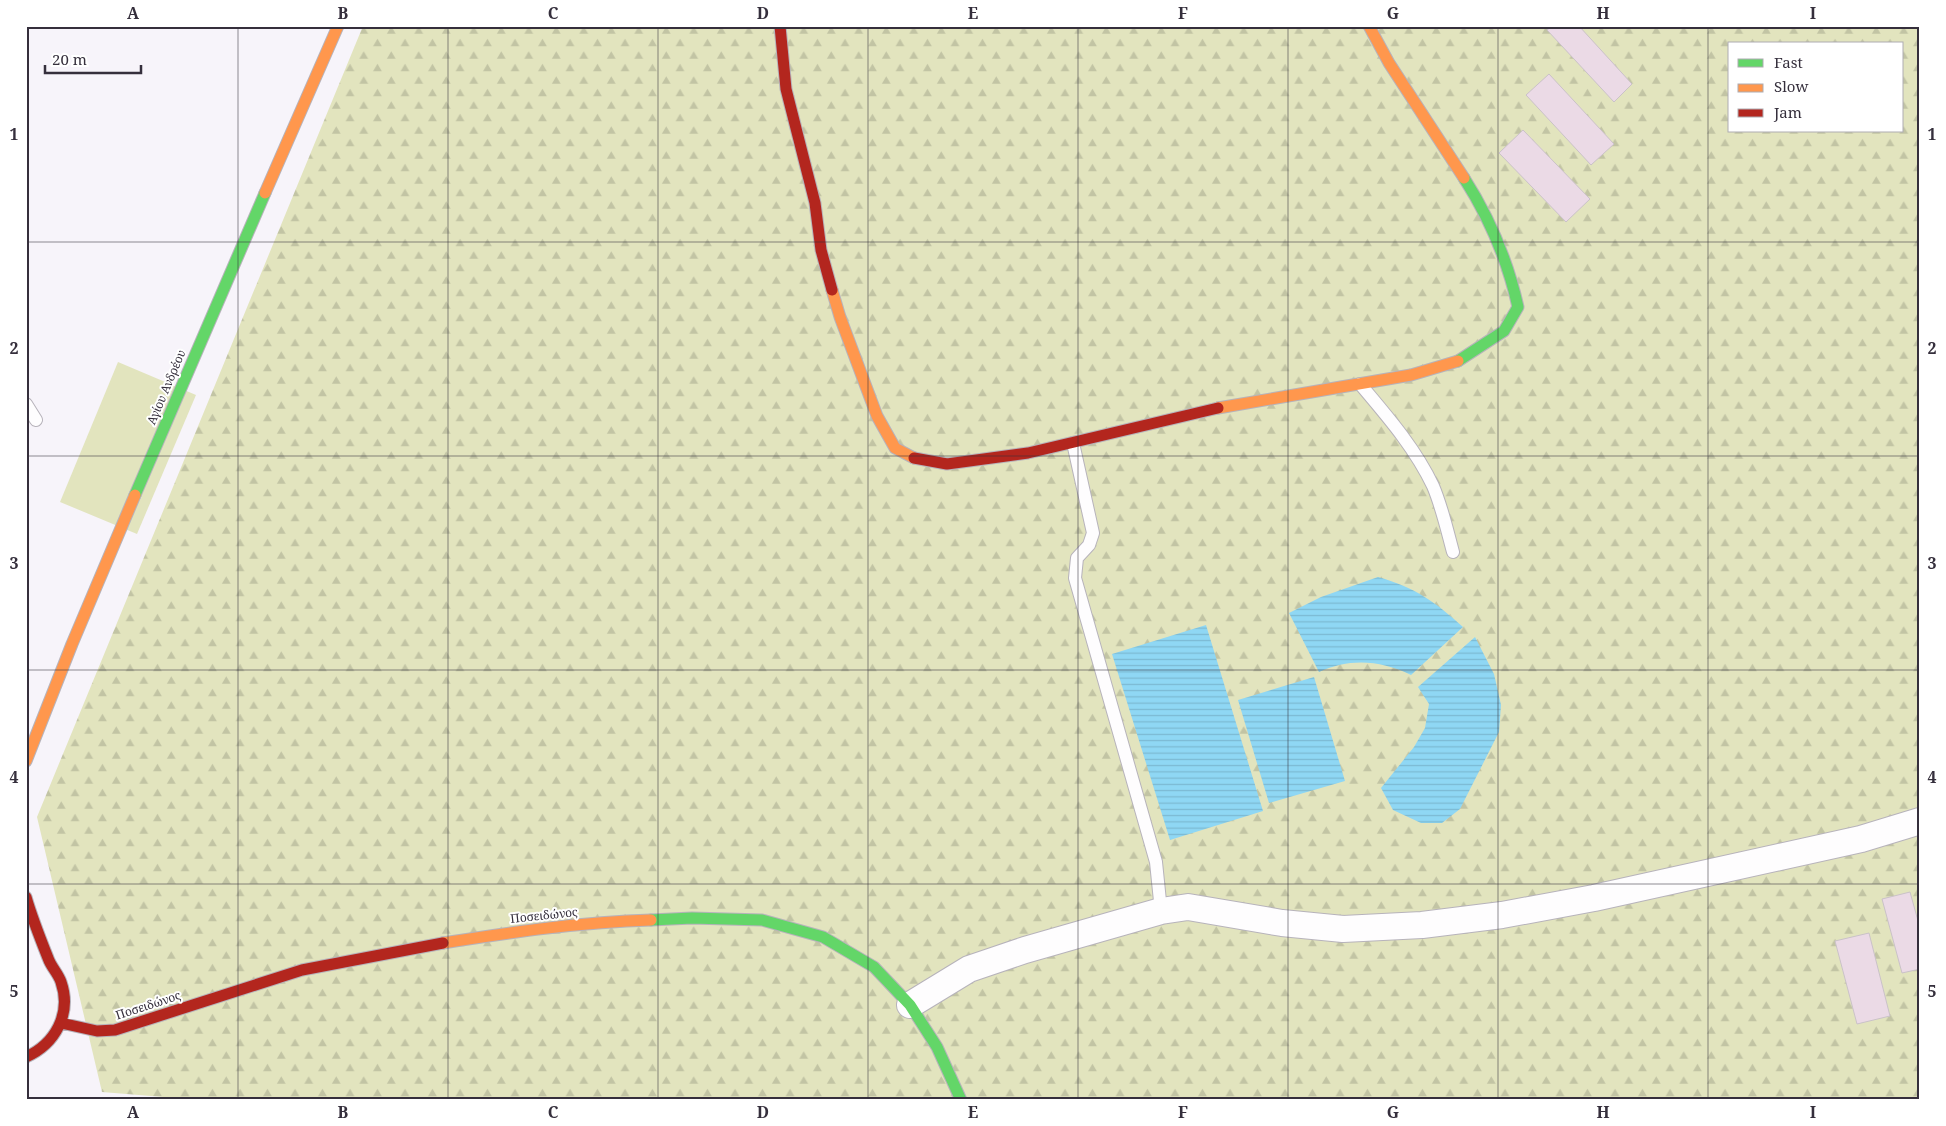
<svg xmlns="http://www.w3.org/2000/svg" width="1946" height="1126" viewBox="0 0 1946 1126" font-family="'Noto Serif',serif">
<style>
.green{fill:#e2e4be}
.forest{fill:url(#forest-firs);fill-rule:evenodd}
.water{fill:url(#water-rules)}
.building{fill:#ebdae6;stroke:#cac2c8}
.lines{fill:none;stroke-linecap:round;stroke-linejoin:round}
.lane-casing{stroke:#b7b3bb;stroke-width:14}
.street-casing{stroke:#b7b3bb;stroke-width:28}
.fast-casing{stroke:#b7b3bb;stroke-width:13}
.slow-casing{stroke:#b7b3bb;stroke-width:13}
.jam-casing{stroke:#b7b3bb;stroke-width:13}
.lane{stroke:#fefdfe;stroke-width:12}
.street{stroke:#fefdfe;stroke-width:26}
.fast{stroke:#63d668;stroke-width:11}
.slow{stroke:#ff974d;stroke-width:11}
.jam{stroke:#b3261e;stroke-width:11}
.grid{fill:none;stroke:#352f3c;stroke-width:1;stroke-opacity:0.55}
.labels{text-anchor:middle;dominant-baseline:central;stroke-width:4;stroke-linejoin:round;paint-order:stroke}
.street-label{font-size:12px;fill:#352f3c;stroke:#fff}
.neatline{fill:none;stroke:#352f3c;stroke-width:2}
.grid-label{font-size:16px;text-anchor:middle;font-weight:bold;fill:#352f3c}
</style>
<defs>
<pattern id="forest-firs" width="22" height="20" patternUnits="userSpaceOnUse" patternTransform="scale(1.25)"><rect width="22" height="20" fill="#e2e4be"/><path d="M5 1l3.5 6h-7zM16 11l3.5 6h-7z" fill="#c2c4a4"/></pattern>
<pattern id="water-rules" width="6" height="5" patternUnits="userSpaceOnUse" patternTransform="scale(1.25)"><rect width="6" height="5" fill="#8fd7f4"/><path d="M0 2.5h6" fill="none" stroke="#7cb9d2"/></pattern>
</defs>
<rect width="100%" height="100%" fill="#f7f4fa"/>
<path class="green" d="M 118,362 L 196,395 L 137,534 L 60,502 Z"/>
<path class="forest" d="M 363,26 L 1920,26 L 1920,1100 L 200,1100 L 102,1092 L 37,817 ZM 1730,44 L 1902,44 L 1902,131 L 1730,131 Z"/>
<path class="water" d="M 1378,577 C 1416,588 1434,601 1463,627 L 1411,675 C 1380,660 1350,658 1319,672 L 1289,613 L 1321,597 Z
M 1206,625 L 1263,811 L 1170,840 L 1112,654 Z
M 1475,637 L 1494,674 L 1501,705 L 1499,732 L 1460,809 L 1442,823 L 1421,823 L 1393,810 L 1381,788 L 1414,747 L 1425,728 L 1429,704 L 1418,687 Z
M 1314,677 L 1345,781 L 1269,803 L 1238,700 Z"/>
<path class="building" d="M 1552,26 L 1579,26 L 1632,84 L 1614,102 L 1547,30 Z
M 1549,74 L 1614,144 L 1591,165 L 1526,95 Z
M 1523,130 L 1590,199 L 1566,222 L 1499,153 Z
M 1910,892 L 1920,928 L 1920,969 L 1902,973 L 1882,899 Z
M 1869,933 L 1890,1016 L 1857,1024 L 1835,941 Z"/>
<g class="lines">
<defs>
<path id="lane" d="M 1360,384 C 1387,416 1415,448 1433,486 C 1442,507 1447,530 1453,552
M 26,404 L 36,420
M 1073,443 L 1093,533 L 1089,545 L 1077,558 L 1075,578 L 1156,862 L 1161,911"/>
<path id="street" d="M 910,1005 L 969,969 L 1025,950 L 1161,911 L 1188,907 L 1282,923 L 1343,929 L 1422,925 L 1502,915 L 1594,898 L 1861,839 L 1920,821"/>
<path id="fast" d="M 1458,361 L 1504,331 L 1518,307 C 1508,262 1489,217 1464,178
M 135,495 L 265,193
M 651,920 L 692,918 L 762,920 L 823,937 L 874,967 L 910,1005 L 937,1047 L 961,1100"/>
<path id="slow" d="M 1369,26 L 1389,63 L 1464,178
M 265,193 L 338,26
M 832,290 L 840,317 L 877,416 L 895,448 L 914,458
M 1218,408 L 1411,375 L 1458,361
M 26,761 L 72,644 L 135,495
M 443,943 C 513,932 581,922 651,920"/>
<path id="jam" d="M 780,26 L 786,89 L 815,203 L 821,250 L 832,290
M 914,458 L 947,464 L 1028,453 L 1218,408
M 26,897 C 32,918 40,938 48,958 C 51,967 58,973 61,982 C 72,1014 55,1044 26,1057
M 61,1023 L 97,1031 L 115,1030 L 302,970 L 443,943"/>
</defs>
<use href="#lane" class="lane-casing"/>
<use href="#street" class="street-casing"/>
<use href="#fast" class="fast-casing"/>
<use href="#slow" class="slow-casing"/>
<use href="#jam" class="jam-casing"/>
<use href="#lane" class="lane"/>
<use href="#street" class="street"/>
<use href="#fast" class="fast"/>
<use href="#slow" class="slow"/>
<use href="#jam" class="jam"/>
</g>
<path class="grid" d="M 238,26 L 238,1100M 448,26 L 448,1100M 658,26 L 658,1100M 868,26 L 868,1100M 1078,26 L 1078,1100M 1288,26 L 1288,1100M 1498,26 L 1498,1100M 1708,26 L 1708,1100M 26,242 L 1920,242M 26,456 L 1920,456M 26,670 L 1920,670M 26,884 L 1920,884"/>
<g class="labels">
<g class="street-label">
<text transform="translate(166 387) rotate(-67)">Αγίου Ανδρέου</text>
<text transform="translate(544 915) rotate(-6)">Ποσειδώνος</text>
<text transform="translate(148 1005) rotate(-18)">Ποσειδώνος</text>
</g>
</g>
<rect width="1946" height="1126" fill="none" stroke="#ffffff" stroke-width="55"/>
<rect x="1728" y="42" width="175" height="90" fill="#ffffff" stroke="#aeacb1"/>
<rect x="1738" y="59" width="25" height="8" fill="#63d668" stroke="#aeacb1"/>
<text x="1774" y="68" font-size="15" fill="#352f3c">Fast</text>
<rect x="1738" y="84" width="25" height="8" fill="#ff974d" stroke="#aeacb1"/>
<text x="1774" y="92" font-size="15" fill="#352f3c">Slow</text>
<rect x="1738" y="109" width="25" height="8" fill="#b3261e" stroke="#aeacb1"/>
<text x="1774" y="118" font-size="15" fill="#352f3c">Jam</text>
<path d="M45 65v8h96v-8" fill="none" stroke="#352f3c" stroke-width="2.5"/>
<text x="52" y="65" font-size="15" fill="#352f3c" stroke="#ffffff" stroke-width="4" paint-order="stroke">20 m</text>
<rect x="28" y="28" width="1890" height="1070" class="neatline"/>
<g class="grid-label">
<text x="133" y="19">A</text>
<text x="343" y="19">B</text>
<text x="553" y="19">C</text>
<text x="763" y="19">D</text>
<text x="973" y="19">E</text>
<text x="1183" y="19">F</text>
<text x="1393" y="19">G</text>
<text x="1603" y="19">H</text>
<text x="1813" y="19">I</text>
<text x="14" y="140">1</text>
<text x="1932" y="140">1</text>
<text x="14" y="354">2</text>
<text x="1932" y="354">2</text>
<text x="14" y="569">3</text>
<text x="1932" y="569">3</text>
<text x="14" y="783">4</text>
<text x="1932" y="783">4</text>
<text x="14" y="997">5</text>
<text x="1932" y="997">5</text>
<text x="133" y="1118">A</text>
<text x="343" y="1118">B</text>
<text x="553" y="1118">C</text>
<text x="763" y="1118">D</text>
<text x="973" y="1118">E</text>
<text x="1183" y="1118">F</text>
<text x="1393" y="1118">G</text>
<text x="1603" y="1118">H</text>
<text x="1813" y="1118">I</text>
</g>
</svg>
